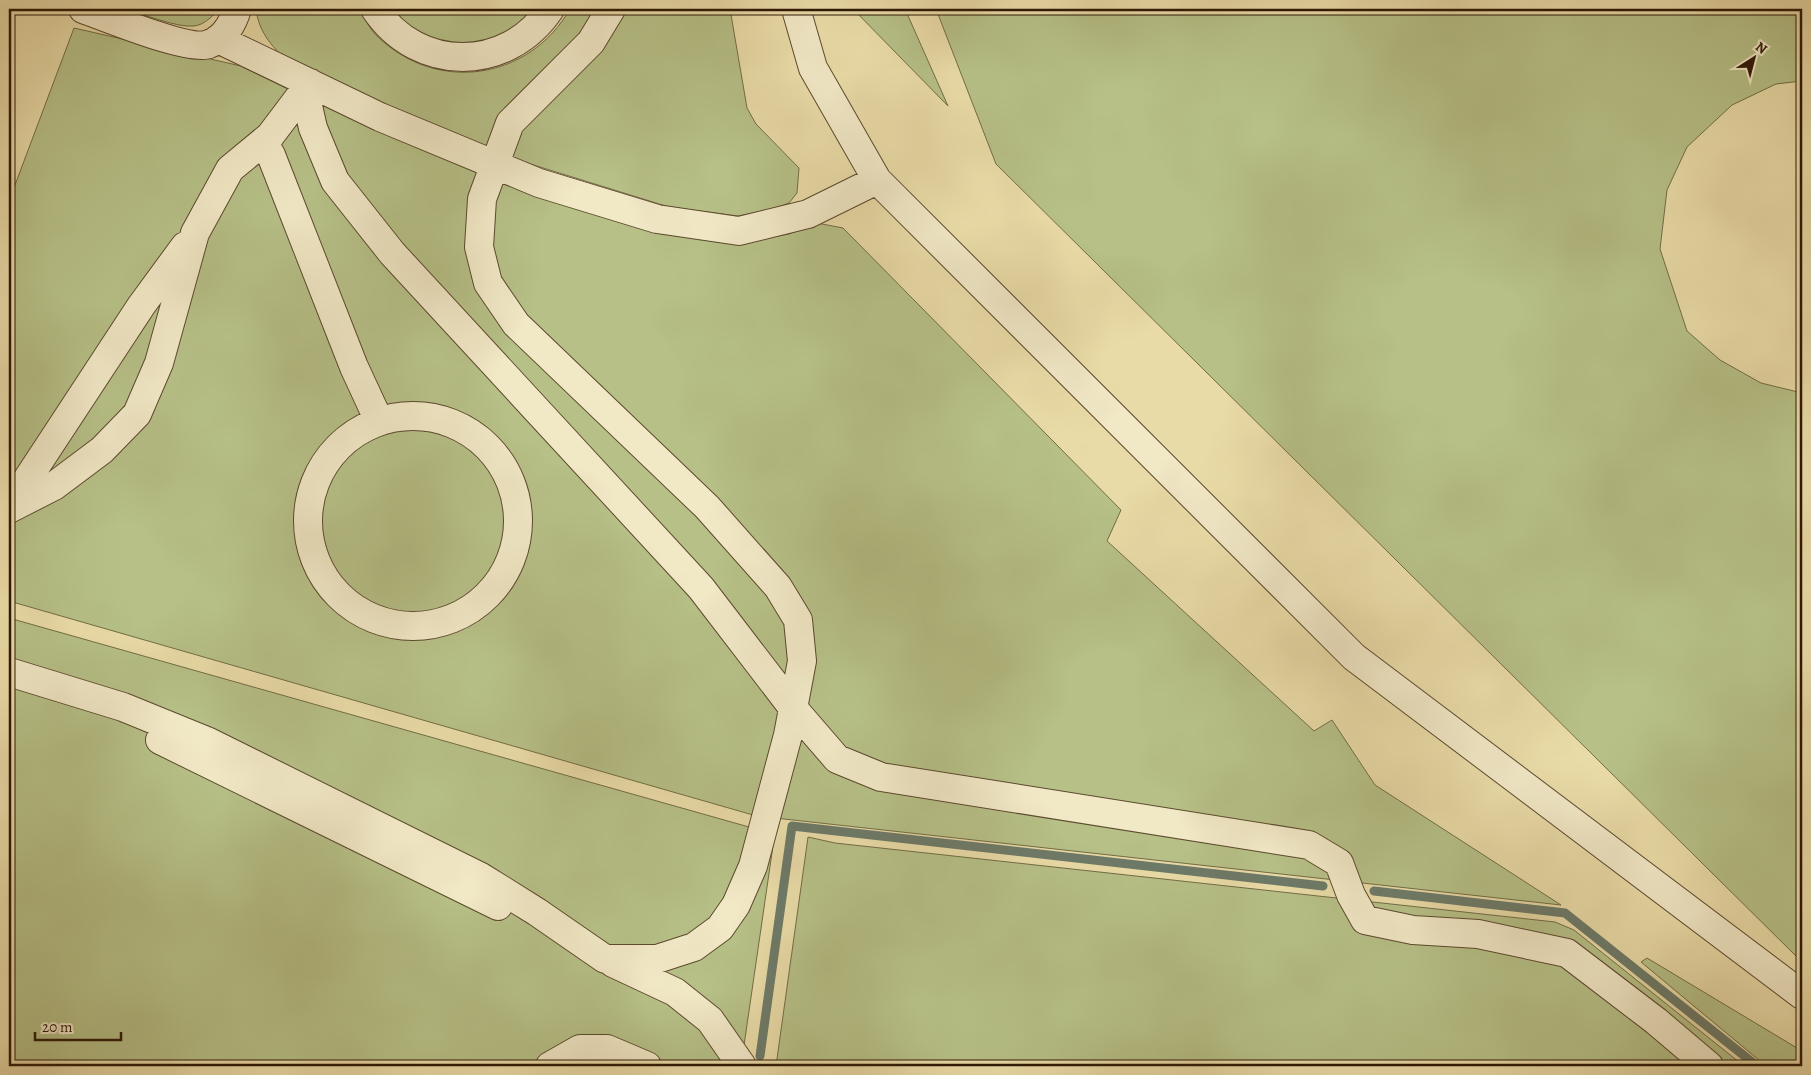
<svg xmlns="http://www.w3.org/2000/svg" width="1811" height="1075" viewBox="0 0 1811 1075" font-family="Alegreya,serif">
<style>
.green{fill:#b6c087;stroke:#726c46}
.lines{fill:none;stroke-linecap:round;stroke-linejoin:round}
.stream{stroke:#6d7a68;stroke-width:9}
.minor-casing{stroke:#5c492e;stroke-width:30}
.minor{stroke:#f1e8c6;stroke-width:28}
</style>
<rect width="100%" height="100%" fill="#e9dba7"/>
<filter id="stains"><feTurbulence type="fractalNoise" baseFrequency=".004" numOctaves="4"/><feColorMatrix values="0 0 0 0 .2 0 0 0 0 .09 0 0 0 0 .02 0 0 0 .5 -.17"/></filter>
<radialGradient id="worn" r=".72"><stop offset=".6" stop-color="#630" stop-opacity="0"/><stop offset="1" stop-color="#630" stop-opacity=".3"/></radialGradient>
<path class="green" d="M 126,9 L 219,9 C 213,16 204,25 194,26 C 178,28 142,14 126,9 Z
M 256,9 L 359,9 C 365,18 370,30 378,37 C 438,94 529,80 570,9 L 596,9 L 580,40 L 493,149 L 292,65 C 274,49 259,34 256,9 Z
M 387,9 L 540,9 L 487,46 L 434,44 Z
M 620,9 L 730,9 L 747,108 L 756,124 L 799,168 L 797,193 L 789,203 L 773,209 L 738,216 L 669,207 L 511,158 L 524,124 Z
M 853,9 L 905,9 L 948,106 Z
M 936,9 L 1795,9 L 1802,16 L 1802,81 L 1776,84 L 1732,105 L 1687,147 L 1667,190 L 1660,249 L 1687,331 L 1720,360 L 1761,383 L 1802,393 L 1802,962 L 996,164 Z
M 74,28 L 241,66 L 286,88 L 312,96 L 483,172 L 475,267 L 743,560 L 792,628 L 788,677 L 781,717 L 753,815 L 9,601 L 9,201 Z
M 500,179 L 575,207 L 717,242 L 741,243 L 789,234 L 817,223 L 843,228 L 1121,510 L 1107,541 L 1314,731 L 1332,720 L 1375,785 L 1561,905 L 775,818 L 796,591 L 517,305 C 511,295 500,282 497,271 C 490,244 488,204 500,179 Z
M 9,618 L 749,827 L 774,839 L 741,1066 L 9,1066 Z
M 808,837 L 835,843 L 1555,922 L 1574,930 L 1744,1066 L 776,1066 Z
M 1647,958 L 1802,1051 L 1802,1066 L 1766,1066 L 1641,962 Z"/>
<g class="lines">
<path class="stream" d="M 1374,891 L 1565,913 L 1757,1066
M 760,1056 L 792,826 L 1323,886"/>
<defs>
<path id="minor" d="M 83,9 C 106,17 190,52 209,44 C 224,39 233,23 237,9
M 375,9 C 418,73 507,73 550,9
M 796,9 L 813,68 L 877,180 L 1354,657 L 1802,995
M 218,39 L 380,117 L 539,183 L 657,219 L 739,231 L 808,214 L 877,180
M 310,83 L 306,97 L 313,128 L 335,181 L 392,253 L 701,588 L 793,708 L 837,759 L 881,777 L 1309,845 L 1339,863 L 1351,895 L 1365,920 L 1413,930 L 1478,934 L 1567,953 L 1656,1021 L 1709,1066
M 263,142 L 271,155 L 354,367 L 379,421
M308 521a105 105 0 1 1 210 0a105 105 0 1 1-210 0Z
M 9,507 L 141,306 L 185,246
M 9,509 L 54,486 L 102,450 L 137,414 L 159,363 L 195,233 L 230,169 L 270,136 L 310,83
M 9,672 L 123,707 L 209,742 L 481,877 L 537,912 L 605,959 L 657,959 L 694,947 L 720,928 L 736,905 L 753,866 L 788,735 L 802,661 L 798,620 L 778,587 L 707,507 L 516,324 L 488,283 L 479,247 L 482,199 L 510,123 L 591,42 L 611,9
M 160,740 L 498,906
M 613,963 L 675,992 L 710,1020 L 742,1066
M 550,1066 L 580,1049 L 607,1049 L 647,1066"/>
</defs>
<use href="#minor" class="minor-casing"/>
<use href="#minor" class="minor"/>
</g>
<rect width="1811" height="1075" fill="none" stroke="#e9dba7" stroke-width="30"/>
<rect x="10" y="10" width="1791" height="1055" fill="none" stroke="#2d1806" stroke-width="2.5"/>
<rect x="15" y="15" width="1781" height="1045" fill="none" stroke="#2d1806"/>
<g transform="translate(1754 58) rotate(36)" stroke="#f1e8c6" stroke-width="4" paint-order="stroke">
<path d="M0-4L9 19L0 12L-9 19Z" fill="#2d1806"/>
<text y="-8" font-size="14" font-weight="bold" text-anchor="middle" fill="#2d1806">N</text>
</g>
<path d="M35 1032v8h86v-8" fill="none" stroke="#2d1806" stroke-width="2.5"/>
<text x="42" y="1032" font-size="15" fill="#2d1806" stroke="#f1e8c6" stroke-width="4" paint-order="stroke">20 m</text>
<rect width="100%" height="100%" filter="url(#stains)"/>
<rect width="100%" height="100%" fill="url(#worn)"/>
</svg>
